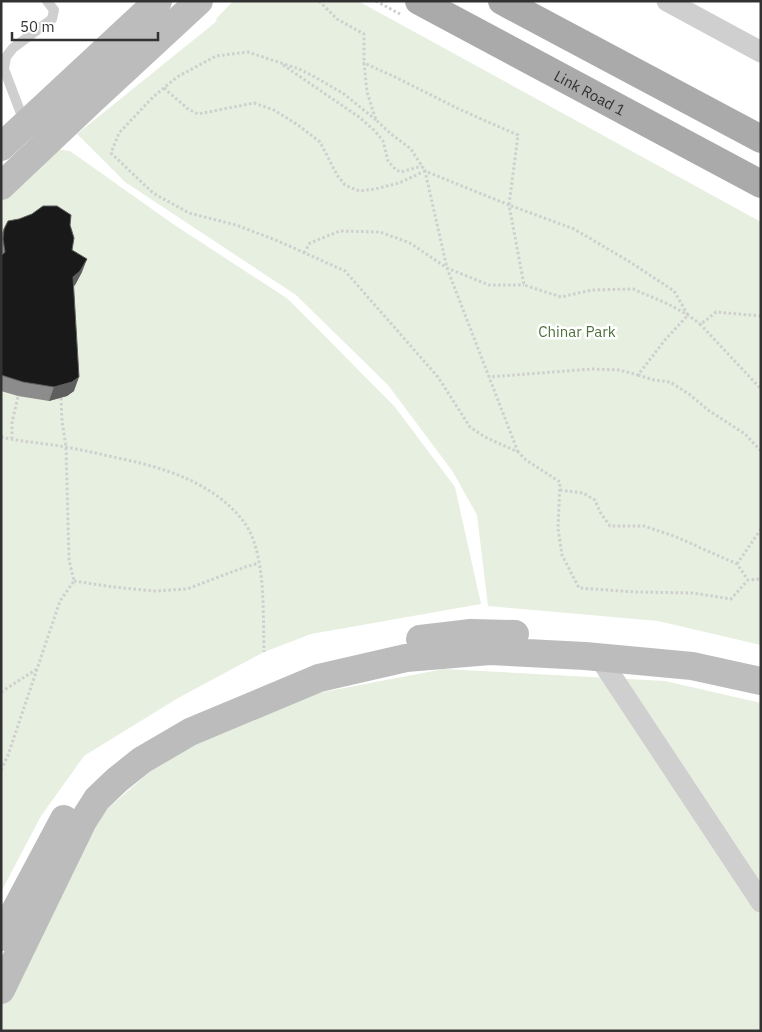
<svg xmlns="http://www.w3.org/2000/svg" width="762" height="1032" viewBox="0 0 762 1032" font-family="'IBM Plex Sans',sans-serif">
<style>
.green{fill:#e6efe0}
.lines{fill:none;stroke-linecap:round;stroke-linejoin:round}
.path{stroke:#cfcfcf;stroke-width:3;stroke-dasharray:2.5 2.5;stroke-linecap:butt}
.lane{stroke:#cfcfcf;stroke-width:10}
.street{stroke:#cfcfcf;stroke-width:21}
.secondary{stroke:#bcbcbc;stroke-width:28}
.primary{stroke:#aaa;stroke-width:28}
.wall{fill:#8c8c8c}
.shaded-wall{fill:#5e5e5e}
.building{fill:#191919;stroke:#5e5e5e}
.labels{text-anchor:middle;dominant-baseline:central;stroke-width:5;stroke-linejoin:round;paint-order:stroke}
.street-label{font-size:15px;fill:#323232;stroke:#fff}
.park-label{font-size:15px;fill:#4f703c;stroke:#fff}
</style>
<rect width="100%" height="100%" fill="#fff"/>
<path class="green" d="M 233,1 L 358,1 L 761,222 L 761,645 L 658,621 L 488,606 L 477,515 L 453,472 L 388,385 L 296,295 L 125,182 L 77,134 L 217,21 L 216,19 Z
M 55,149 L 70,151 L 173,224 L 288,299 L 395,407 L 455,487 L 481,604 L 311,634 L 264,652 L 178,698 L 84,756 L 41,816 L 1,892 L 1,202 Z
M 444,669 L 665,681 L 761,703 L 761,1031 L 1,1031 L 1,998 L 57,888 L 107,809 L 167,757 L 318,693 Z"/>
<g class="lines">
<path class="path" d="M 319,1 L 337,19 L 364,34 L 364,63
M 376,1 L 400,14
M 283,65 L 359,117 L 375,131 L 383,141 L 388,161 L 396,170 L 401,172 L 422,166
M 164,88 L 188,109 L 198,114 L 254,103 L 274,110 L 298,125 L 320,142 L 337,175 L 345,185 L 359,191 L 375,189 L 399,183 L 425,171 L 411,149 L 391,134 L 376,120 L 367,92 L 364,63 L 395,77 L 461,110 L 518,135 L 509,205 L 574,229 L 630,262 L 674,291 L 688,315 L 665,340 L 638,375 L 619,370 L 592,369 L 489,377
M 376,120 L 344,94 L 315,77 L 299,69 L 248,52 L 216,56 L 177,77 L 153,97 L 119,133 L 111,153 L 153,193 L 189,213 L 236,225 L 278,241 L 345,271 L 438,377 L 470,427 L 485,437 L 518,452 L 526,460 L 560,482 L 558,528 L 562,555 L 579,588 L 636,592 L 693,593 L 731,599 L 748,580 L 761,579
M 304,253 L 310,243 L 340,231 L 380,232 L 410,243 L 447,268 L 489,285 L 524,285
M 761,316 L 716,312 L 705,321 L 700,324 L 761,389
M 638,375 L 654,380 L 670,382 L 689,394 L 708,410 L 745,434 L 761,451
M 1,437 C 22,442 44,443 65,447 C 83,450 100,454 118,458 C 155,466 189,475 220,498 C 235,510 248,523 254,542 C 265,574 263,618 264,652
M 12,439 L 12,423 L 18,396
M 518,452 L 447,268 L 425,171 L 509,205 L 524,285 L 561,297 L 592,290 L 633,289 L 668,304 L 688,315 L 700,324
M 560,490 L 583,493 L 595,500 L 600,512 L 610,526 L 644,526 L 674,536 L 737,564 L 748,580
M 737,564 L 761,529
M 74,581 L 113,587 L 155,591 L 187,589 L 245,567 L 259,563
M 1,692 L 37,669
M 1,770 L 8,755 L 60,601 L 74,581 L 69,560 L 66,447 L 62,421 L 61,397"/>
<path class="lane" d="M 25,124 L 4,69 L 6,57 L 13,48 L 52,19 L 54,10 L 47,1"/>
<path class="street" d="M 667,1 L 761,52
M 599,657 L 761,902"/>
<path class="secondary" d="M 1,147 L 158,1
M 1,186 L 93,99 L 199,1
M 420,639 L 471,633 L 515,634
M 1,937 L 64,819
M 1,990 L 83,821 L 97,799 L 117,780 L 142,760 L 190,732 L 319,678 L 406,658 L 490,651 L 585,656 L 692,666 L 761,681"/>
<g class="primary">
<path id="s1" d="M 419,1 L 761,184"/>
<path d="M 502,1 L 761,139"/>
</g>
</g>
<path class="wall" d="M 70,225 L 72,250 L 82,272 L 75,285 L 73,287 L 74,391 L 67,396 L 49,401 L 18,396 L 1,391 L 1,235 L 4,229 Z"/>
<path class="shaded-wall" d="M 87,259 L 82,272 L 75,285 L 68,291 L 73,277 Z
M 79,377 L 74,391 L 67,396 L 49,401 L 54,387 Z"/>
<path class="building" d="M 43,206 L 57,206 L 71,215 L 70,225 L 74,238 L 72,250 L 87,259 L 80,271 L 73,277 L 79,377 L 72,382 L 54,387 L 23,382 L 1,375 L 1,256 L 5,252 L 3,239 L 4,229 L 8,221 L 19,219 L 32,214 Z"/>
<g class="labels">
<g class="street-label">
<text stroke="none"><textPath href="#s1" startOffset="194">Link Road 1</textPath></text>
</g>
<g class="park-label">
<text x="577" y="331">Chinar Park</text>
</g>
</g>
<rect width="762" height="1032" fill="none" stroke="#323232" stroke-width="5"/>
<path d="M12 32v8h146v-8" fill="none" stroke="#323232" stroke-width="2.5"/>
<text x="20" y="32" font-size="15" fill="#323232" stroke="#ffffff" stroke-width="4" paint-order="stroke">50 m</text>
</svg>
